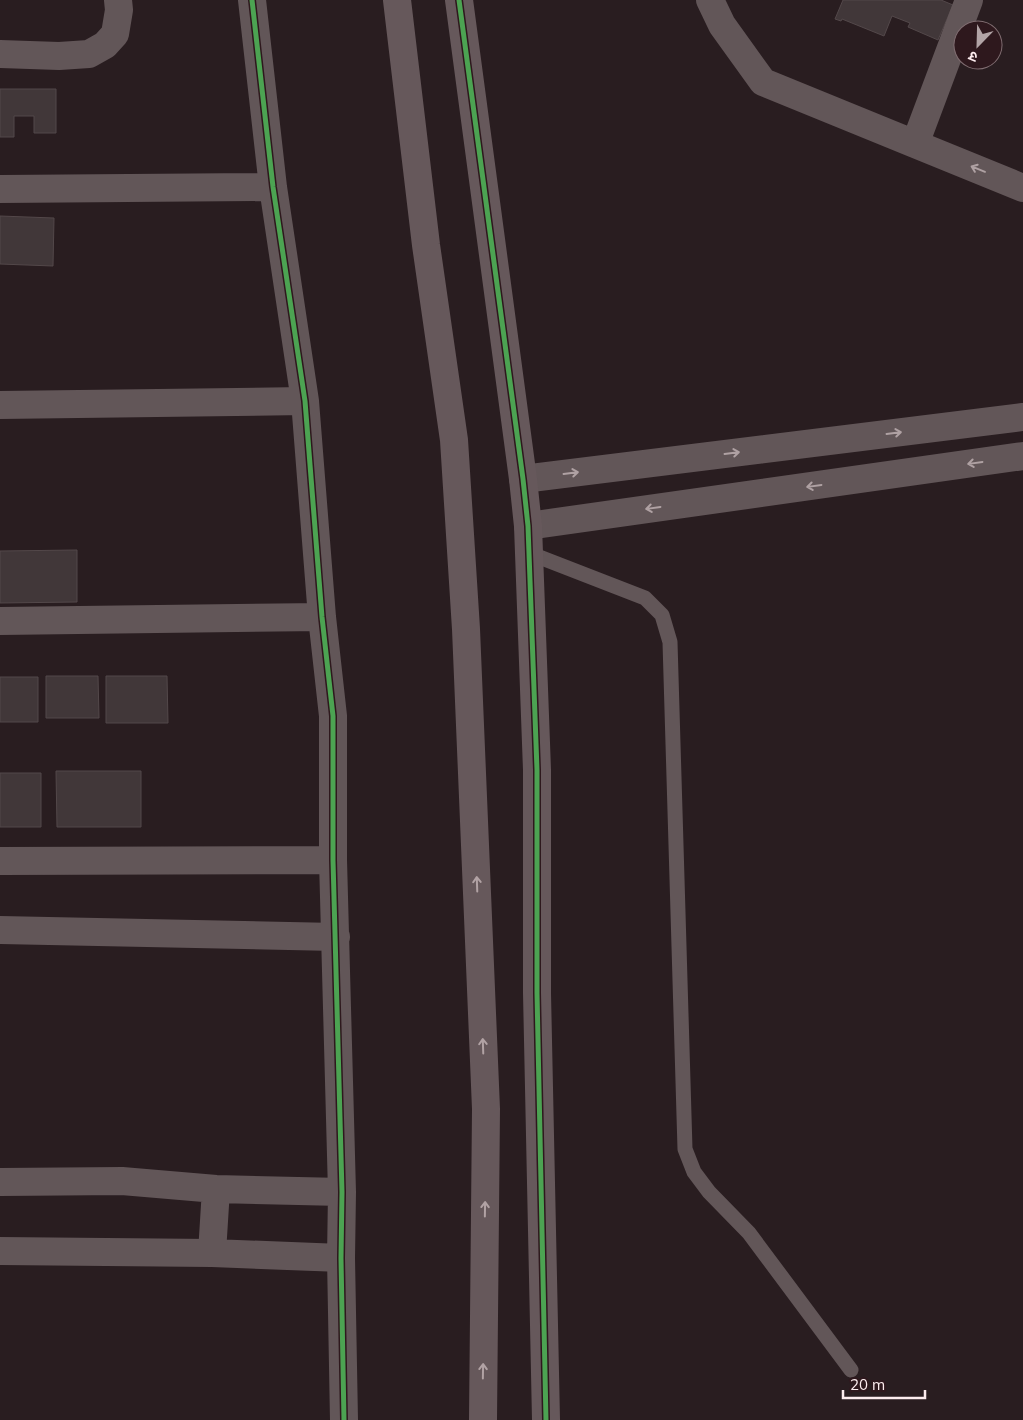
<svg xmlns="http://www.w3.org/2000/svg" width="1023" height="1420" viewBox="0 0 1023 1420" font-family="Mulish,'Noto Sans Devanagari',sans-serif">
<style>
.building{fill:#413739;stroke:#53484a}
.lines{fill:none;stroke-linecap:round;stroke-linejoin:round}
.lane{stroke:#625658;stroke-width:15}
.street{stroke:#625658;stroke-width:28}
.secondary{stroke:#66585b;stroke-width:28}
.cycleway-casing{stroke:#2e181d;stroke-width:8}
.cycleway{stroke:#4ca352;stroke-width:5}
.oneway{stroke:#afa1a3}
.oneway2{stroke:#b1a2a4}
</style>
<rect width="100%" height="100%" fill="#291d20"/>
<path class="building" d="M 843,0 L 941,0 L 953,5 L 938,40 L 908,27 L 910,23 L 892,16 L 884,36 L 842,19 L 841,21 L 835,19 Z
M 0,89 L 56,89 L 56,133 L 34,133 L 34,116 L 14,116 L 14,137 L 0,137 Z
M 0,216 L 54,218 L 53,266 L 0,264 Z
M 77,550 L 77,602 L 0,603 L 0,551 Z
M 46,676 L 98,676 L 99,718 L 46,718 Z
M 106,676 L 167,676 L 168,723 L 106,723 Z
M 0,677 L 38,677 L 38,722 L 0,722 Z
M 56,771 L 141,771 L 141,827 L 57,827 Z
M 0,773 L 41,773 L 41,827 L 0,827 Z"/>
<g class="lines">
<path class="lane" d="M 529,553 L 645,598 L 662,615 L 670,642 L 685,1149 L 694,1172 L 709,1192 L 749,1233 L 851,1370"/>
<path class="street" d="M 252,0 L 273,187 L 305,401 L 322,617 L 333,716 L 333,860 L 342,1192 L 341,1258 L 344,1420
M 710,0 L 722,25 L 763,82 L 915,144
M 969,0 L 915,144 L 1023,188
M 0,54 L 59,56 L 89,54 L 105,45 L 115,34 L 119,10 L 118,0
M 0,189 L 273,187
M 0,405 L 305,401
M 523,479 L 1023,417
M 528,526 L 1023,456
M 0,621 L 322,617
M 0,861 L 333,860
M 0,930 L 336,937
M 0,1182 L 122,1181 L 216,1189 L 342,1192
M 0,1251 L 212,1253 L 341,1258
M 212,1253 L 216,1189"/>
<path class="secondary" d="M 397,0 L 426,245 L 454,440 L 466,629 L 486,1109 L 483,1420
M 459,0 L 523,479 L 528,526 L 537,770 L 537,993 L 546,1420"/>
<defs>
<path id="cycleway" d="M 252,0 L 273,187 L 305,401 L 322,617 L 333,716 L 333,860 L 342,1192 L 341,1258 L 344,1420
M 459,0 L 523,479 L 528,526 L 537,770 L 537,993 L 546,1420"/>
</defs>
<use href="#cycleway" class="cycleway-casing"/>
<use href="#cycleway" class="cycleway"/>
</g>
<defs><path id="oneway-shaft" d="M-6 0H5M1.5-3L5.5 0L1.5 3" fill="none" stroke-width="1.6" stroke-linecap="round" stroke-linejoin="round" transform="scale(1.25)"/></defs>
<g class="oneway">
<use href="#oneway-shaft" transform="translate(978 169) rotate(-158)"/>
<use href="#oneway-shaft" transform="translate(894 433) rotate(-7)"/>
<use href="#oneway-shaft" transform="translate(732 453) rotate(-7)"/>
<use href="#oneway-shaft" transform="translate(975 463) rotate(172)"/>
<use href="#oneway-shaft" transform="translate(571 473) rotate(-7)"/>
<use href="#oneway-shaft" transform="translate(814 486) rotate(172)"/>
<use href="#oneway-shaft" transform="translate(653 508) rotate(172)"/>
</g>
<g class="oneway2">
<use href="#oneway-shaft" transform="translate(477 884) rotate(-92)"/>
<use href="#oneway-shaft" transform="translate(483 1046) rotate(-92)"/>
<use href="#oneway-shaft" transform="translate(485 1209) rotate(-89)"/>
<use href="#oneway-shaft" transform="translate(483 1371) rotate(-89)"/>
</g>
<g transform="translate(978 45) rotate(203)"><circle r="24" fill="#2e181d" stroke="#806d71"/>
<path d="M0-4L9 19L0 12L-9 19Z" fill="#b2a4a6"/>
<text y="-8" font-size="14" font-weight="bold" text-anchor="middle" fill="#fcecee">उ</text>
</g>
<path d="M843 1390v8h82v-8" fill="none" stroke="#fcecee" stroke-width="2.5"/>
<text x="850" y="1390" font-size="15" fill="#fcecee" stroke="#2e181d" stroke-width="4" paint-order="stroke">20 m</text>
</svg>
